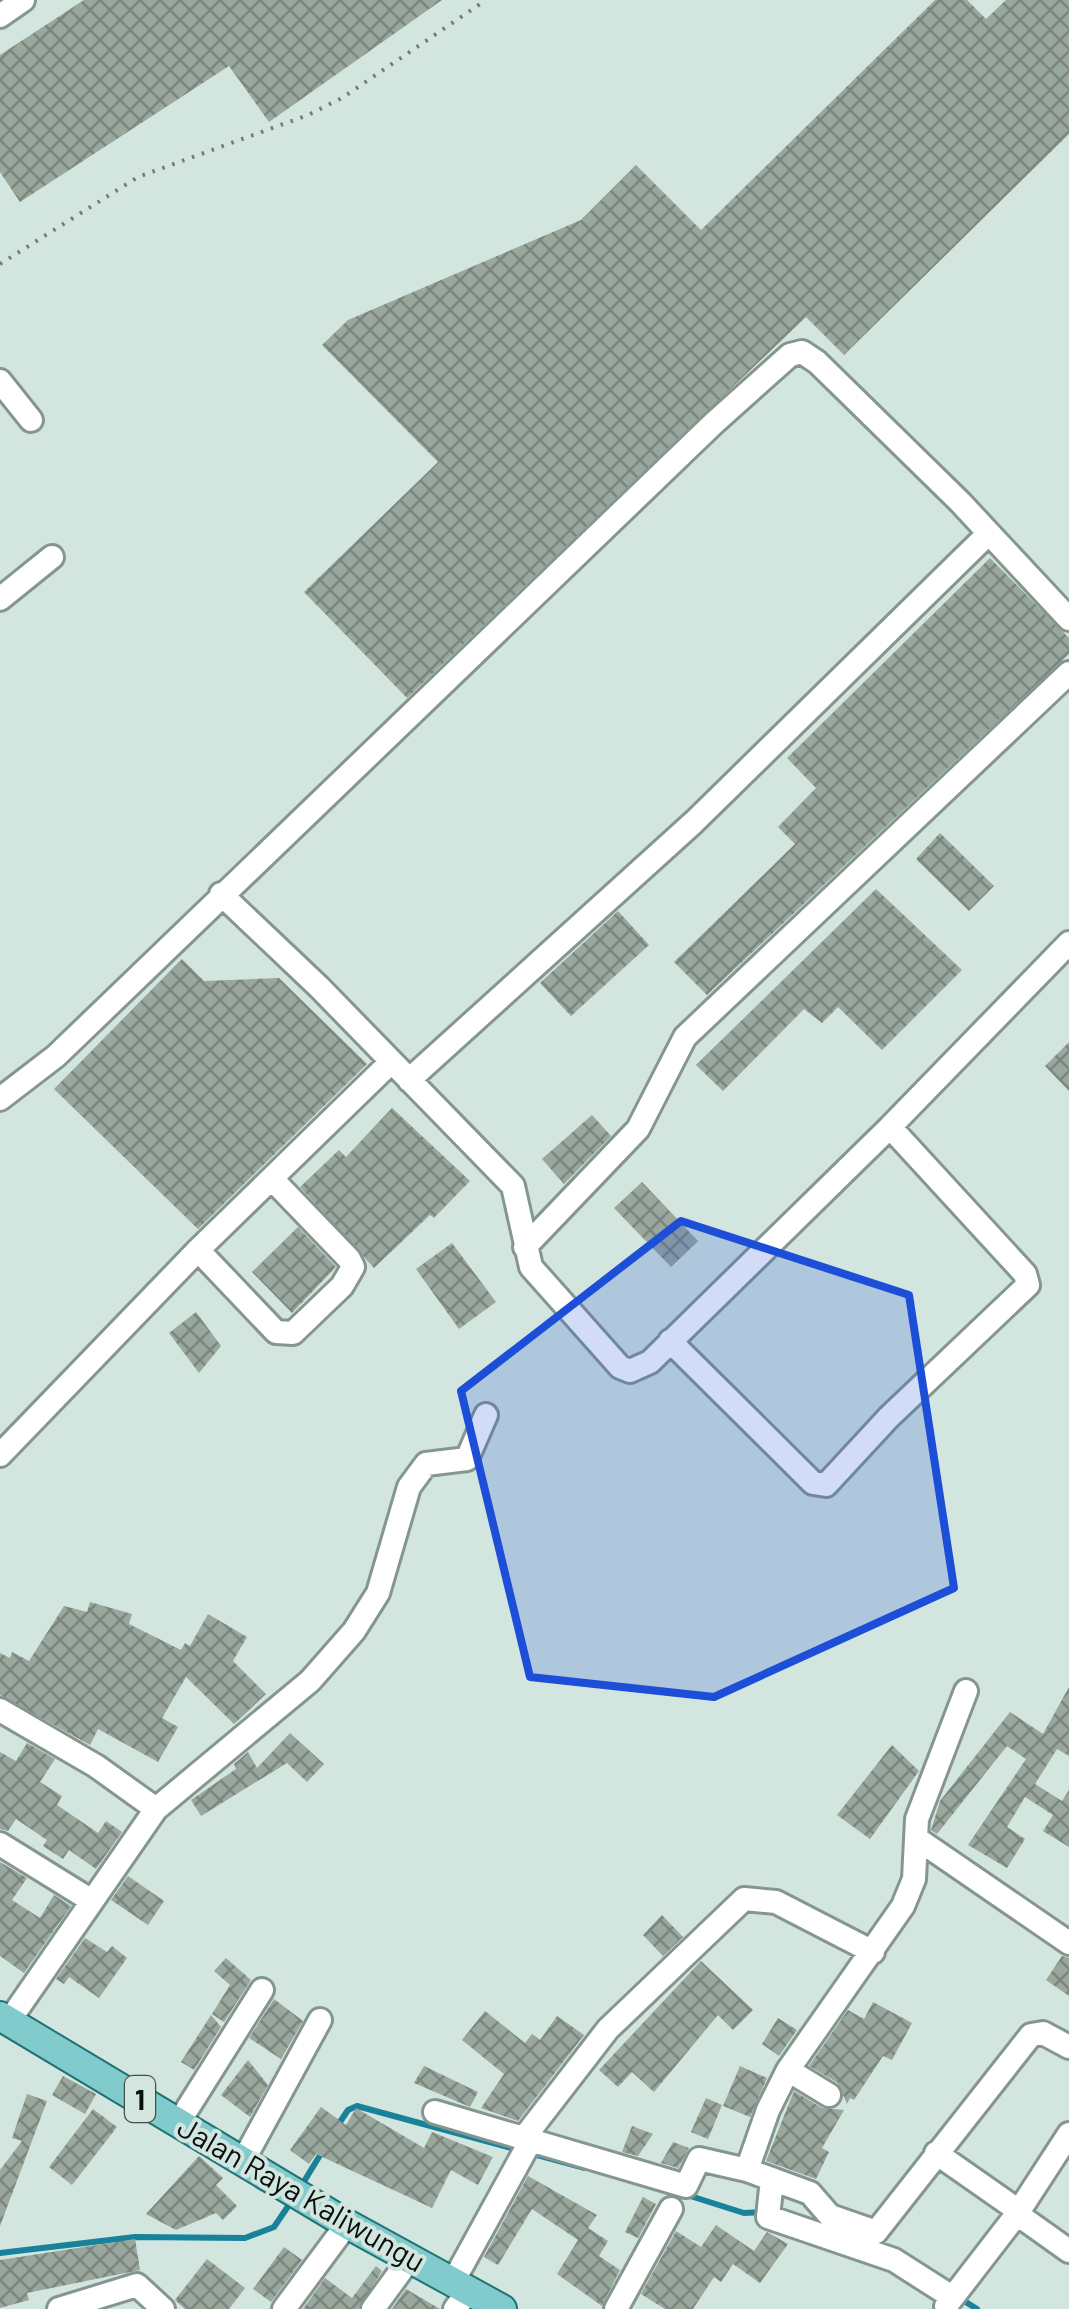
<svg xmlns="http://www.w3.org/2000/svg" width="1069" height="2309" viewBox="0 0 1069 2309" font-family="Barlow,sans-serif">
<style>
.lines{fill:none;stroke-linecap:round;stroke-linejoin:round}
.stream{stroke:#17829a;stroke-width:6}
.building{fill:url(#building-cross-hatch)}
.minor-casing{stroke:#859691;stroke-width:28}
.major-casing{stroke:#207273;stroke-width:32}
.path{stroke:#6f7c78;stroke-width:4;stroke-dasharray:2.5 8;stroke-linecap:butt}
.minor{stroke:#fff;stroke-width:22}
.major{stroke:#81cbcc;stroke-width:28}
.marked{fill:#1d4ed8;fill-opacity:0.2;stroke:#1d4ed8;stroke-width:8;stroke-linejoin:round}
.labels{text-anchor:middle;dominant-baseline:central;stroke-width:8;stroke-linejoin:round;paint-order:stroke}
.shield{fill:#d2e5df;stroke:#454e4b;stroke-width:2.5}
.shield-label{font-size:28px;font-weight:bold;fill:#080e0c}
.street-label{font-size:30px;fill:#080e0c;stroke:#d2e5df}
</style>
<defs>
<pattern id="building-cross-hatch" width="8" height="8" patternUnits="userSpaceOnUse" patternTransform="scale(2.5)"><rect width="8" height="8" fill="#99a79d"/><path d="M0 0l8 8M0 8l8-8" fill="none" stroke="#7b867e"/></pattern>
</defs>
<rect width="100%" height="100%" fill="#d2e5df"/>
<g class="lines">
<path class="stream" d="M 336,2128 L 348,2110 L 357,2106 L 585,2168
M 300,2188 L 322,2152
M 684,2194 L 744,2213 L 763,2212
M 0,2253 L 135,2237 L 245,2238 L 274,2227 L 293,2199
M 961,2299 L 977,2309"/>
</g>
<path class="building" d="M 84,0 L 442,0 L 269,122 L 229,66 L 20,202 L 0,172 L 0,55 Z
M 935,0 L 967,0 L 986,19 L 1006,0 L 1069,0 L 1069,134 L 844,355 L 806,317 L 407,698 L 304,592 L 438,462 L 322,345 L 348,320 L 581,220 L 636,165 L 701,230 Z
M 990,558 L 1069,638 L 1069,654 L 707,995 L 674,962 L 795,844 L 778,827 L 816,788 L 787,758 Z
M 940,833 L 994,886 L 969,911 L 916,859 Z
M 876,889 L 962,970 L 882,1050 L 838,1007 L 822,1023 L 804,1009 L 723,1091 L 696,1065 Z
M 618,911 L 649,945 L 571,1016 L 540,983 Z
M 182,959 L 204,981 L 279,978 L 367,1064 L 198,1229 L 54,1089 Z
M 1069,1042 L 1069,1091 L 1045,1066 Z
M 392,1108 L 470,1181 L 434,1218 L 430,1215 L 374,1268 L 300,1187 L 339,1150 L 346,1157 Z
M 592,1115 L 611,1136 L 564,1184 L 542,1159 Z
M 642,1182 L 698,1241 L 671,1267 L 614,1208 Z
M 298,1227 L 336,1267 L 292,1313 L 252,1272 Z
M 452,1243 L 496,1302 L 459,1329 L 416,1269 Z
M 196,1312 L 221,1346 L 199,1373 L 169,1333 Z
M 90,1602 L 132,1614 L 129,1624 L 181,1650 L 185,1643 L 190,1646 L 208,1614 L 247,1637 L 233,1661 L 266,1694 L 234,1724 L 186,1677 L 162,1718 L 178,1727 L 158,1762 L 98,1729 L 90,1745 L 0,1695 L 0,1653 L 10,1658 L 12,1652 L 29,1661 L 64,1606 L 87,1612 Z
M 1069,1687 L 1069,1756 L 1057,1749 L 1035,1784 L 1062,1801 L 1069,1790 L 1069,1847 L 1043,1831 L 1053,1815 L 1025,1797 L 1007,1827 L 1025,1839 L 1007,1868 L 968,1845 L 1026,1759 L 1007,1746 L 937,1834 L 931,1830 L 940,1801 L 1010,1712 L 1043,1734 Z
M 290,1733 L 324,1764 L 307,1782 L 287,1763 L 201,1816 L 191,1800 L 236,1769 L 234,1764 L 248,1752 L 257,1768 Z
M 27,1743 L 55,1759 L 40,1782 L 62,1796 L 57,1805 L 98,1833 L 106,1821 L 122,1832 L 96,1869 L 69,1850 L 63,1859 L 43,1846 L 47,1840 L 16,1819 L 8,1831 L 0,1829 L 0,1752 L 16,1761 Z
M 892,1745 L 919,1771 L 870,1839 L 837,1815 Z
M 0,1862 L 27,1878 L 12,1900 L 40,1918 L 54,1895 L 71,1906 L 24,1973 L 0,1956 Z
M 128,1876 L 164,1901 L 148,1925 L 111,1900 Z
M 662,1915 L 683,1937 L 663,1956 L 643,1935 Z
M 85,1938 L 107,1952 L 112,1946 L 127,1958 L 99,1998 L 69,1977 L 64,1984 L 56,1979 Z
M 1062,1956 L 1069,1958 L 1069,1996 L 1046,1980 Z
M 226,1958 L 251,1980 L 224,2022 L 212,2014 L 230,1985 L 214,1971 Z
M 701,1961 L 753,2010 L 733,2030 L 718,2015 L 654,2092 L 632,2072 L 618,2087 L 599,2070 Z
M 274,1999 L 303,2021 L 281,2059 L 249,2038 Z
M 873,2002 L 912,2023 L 892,2060 L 883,2056 L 854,2100 L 850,2098 L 847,2104 L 838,2083 L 809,2066 L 848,2010 L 864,2019 Z
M 485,2011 L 525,2043 L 532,2034 L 540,2040 L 557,2016 L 584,2035 L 518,2121 L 481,2108 L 504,2074 L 462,2040 Z
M 211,2015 L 221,2027 L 194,2070 L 181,2062 Z
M 778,2018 L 797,2030 L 779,2056 L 762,2044 Z
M 248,2060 L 268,2085 L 250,2117 L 221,2095 Z
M 424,2066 L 478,2092 L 470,2107 L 414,2083 Z
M 740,2066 L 767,2078 L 750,2117 L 723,2106 Z
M 63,2076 L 96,2094 L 85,2114 L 52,2095 Z
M 794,2091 L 822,2108 L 844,2110 L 822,2148 L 829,2152 L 816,2179 L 766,2161 Z
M 27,2094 L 47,2101 L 0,2226 L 0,2170 L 22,2141 L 12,2138 Z
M 706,2098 L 722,2105 L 708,2139 L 691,2132 Z
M 321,2107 L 346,2125 L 356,2108 L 424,2148 L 432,2132 L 493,2157 L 478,2185 L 451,2170 L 432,2208 L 316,2154 L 309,2164 L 290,2150 Z
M 93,2109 L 117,2127 L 72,2185 L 49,2167 Z
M 632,2126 L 653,2134 L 638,2156 L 622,2152 Z
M 673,2142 L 689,2148 L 678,2168 L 661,2163 Z
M 199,2156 L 223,2178 L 216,2185 L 237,2206 L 223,2220 L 216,2213 L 176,2230 L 146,2214 Z
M 528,2176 L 597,2215 L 588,2228 L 608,2241 L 599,2256 L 620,2270 L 602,2306 L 557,2274 L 578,2240 L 532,2209 L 498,2265 L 484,2257 Z
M 643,2197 L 656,2204 L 638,2238 L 625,2232 Z
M 716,2225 L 754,2251 L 767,2232 L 788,2244 L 760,2283 L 733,2264 L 721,2282 L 714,2277 L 693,2309 L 665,2309 L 641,2294 L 676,2231 L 701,2247 Z
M 135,2239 L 140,2270 L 27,2293 L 29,2300 L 0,2308 L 0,2260 Z
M 284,2247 L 302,2260 L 271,2302 L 253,2289 Z
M 207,2259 L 245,2288 L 229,2309 L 185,2309 L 175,2300 Z
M 376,2266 L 382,2271 L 358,2309 L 303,2309 L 325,2278 L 352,2298 Z
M 406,2289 L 440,2309 L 392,2309 Z"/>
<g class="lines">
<defs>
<path id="minor" d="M 0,16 L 23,0
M 0,381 L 31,420
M 0,599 L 52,557
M 221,894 L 319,987 L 513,1186 L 531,1267 L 620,1367 L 630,1371 L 650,1362 L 890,1127 L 1069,943
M 409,1080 L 694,822 L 988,534
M 0,1099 L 56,1056 L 714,423 L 790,355 L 802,352 L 817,362 L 960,502 L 1069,619
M 525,1247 L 638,1129 L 685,1037 L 1069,673
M 198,1250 L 276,1332 L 293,1333 L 342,1286 L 353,1267 L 349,1259 L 272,1179
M 670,1341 L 813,1483 L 826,1485 L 889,1417 L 1028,1285 L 1025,1274 L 890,1127
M 0,1455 L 198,1250 L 391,1062
M 0,1710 L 96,1766 L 156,1809
M 916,1838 L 1069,1943
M 0,1844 L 92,1901
M 9,2021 L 156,1809 L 310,1681 L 354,1631 L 378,1593 L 409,1487 L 426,1464 L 467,1459 L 486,1415
M 829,2095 L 788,2070 L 903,1906 L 914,1879 L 917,1819 L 966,1691
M 435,2112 L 686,2186 L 699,2159 L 747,2170 L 810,2193 L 830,2216 L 876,2232 L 1031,2035 L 1043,2033 L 1069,2047
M 179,2122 L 262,1990
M 523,2139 L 608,2029 L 744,1899 L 776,1902 L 873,1952
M 936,2153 L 1019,2211
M 243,2161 L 320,2020
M 747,2170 L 768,2110 L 788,2070
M 772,2179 L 768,2217 L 894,2260 L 952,2297
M 1017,2214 L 1069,2251
M 454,2280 L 531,2140
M 946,2306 L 1017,2214 L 1069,2134
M 59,2309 L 137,2285 L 163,2309
M 284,2309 L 347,2224
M 373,2309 L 411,2257
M 455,2309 L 469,2290
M 616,2309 L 671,2209"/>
<path id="major" d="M 0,2016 L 347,2224 L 502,2309"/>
</defs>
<use href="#minor" class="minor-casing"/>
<use href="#major" class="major-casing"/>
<path class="path" d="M 0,264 L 138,177 L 308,115 L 342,98 L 486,0"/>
<use href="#minor" class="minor"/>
<use href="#major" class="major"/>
</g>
<path class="marked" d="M 681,1221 L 909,1295 L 954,1588 L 714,1697 L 530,1677 L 461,1391 Z"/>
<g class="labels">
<rect class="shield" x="125" y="2076" width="30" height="46" rx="8"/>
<g class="shield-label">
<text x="140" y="2099">1</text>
</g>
<g class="street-label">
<text transform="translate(302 2193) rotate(30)">Jalan Raya Kaliwungu</text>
</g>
</g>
</svg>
